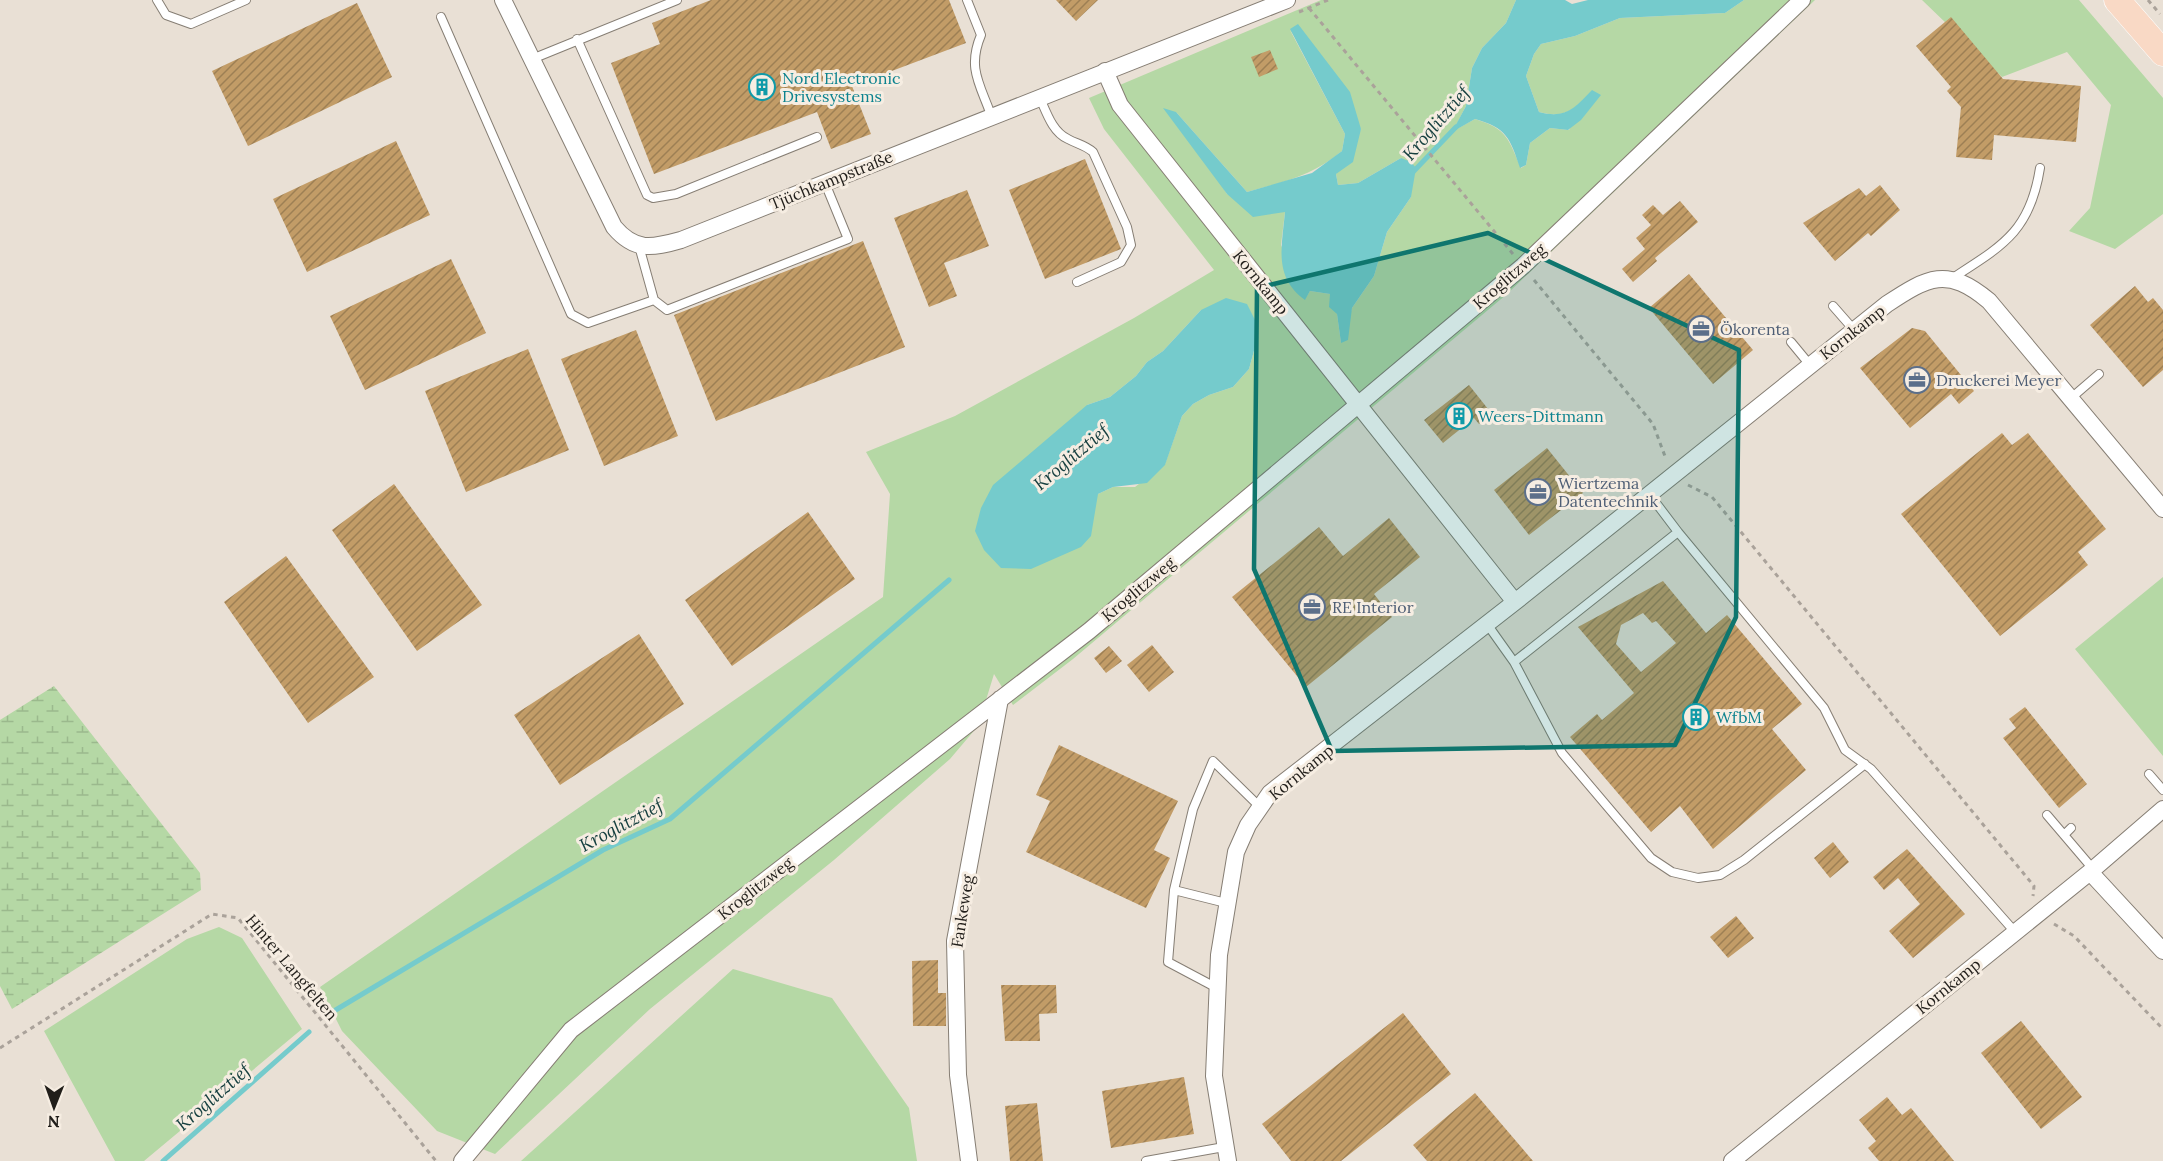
<svg xmlns="http://www.w3.org/2000/svg" width="2163" height="1161" viewBox="0 0 2163 1161" font-family="Lora,serif">
<style>
.grass{fill:#b5d8a5;fill-rule:evenodd}
.wetland{fill:url(#wetland-marsh)}
.water{fill:#75cbcc}
.lines{fill:none;stroke-linecap:round;stroke-linejoin:round}
.stream{stroke:#75cbcc;stroke-width:5}
.building{fill:url(#building-hatch);fill-rule:evenodd}
.lane-casing{stroke:#867e74;stroke-width:10}
.street-casing{stroke:#867e74;stroke-width:18}
.primary-casing{stroke:#fff;stroke-width:27}
.path{stroke:#aaa29a;stroke-width:3;stroke-dasharray:4.5 4.5;stroke-linecap:butt}
.lane{stroke:#fff;stroke-width:8}
.street{stroke:#fff;stroke-width:16}
.primary{stroke:#f9d9c5;stroke-width:26}
.marked{fill:#0f766e;fill-opacity:0.2;stroke:#0f766e;stroke-width:4.5;stroke-linejoin:round}
.labels{text-anchor:middle;dominant-baseline:central;stroke-width:6;stroke-linejoin:round;paint-order:stroke}
.culture-label{font-size:16px;fill:#0d838f;stroke:#f6ede2;text-anchor:start}
.street-label{font-size:16px;fill:#211e1a;stroke:#f6ede2}
.service-label{font-size:16px;fill:#4e5e75;stroke:#f6ede2;text-anchor:start}
.water-label{font-size:18px;font-style:italic;fill:#174040;stroke:#f6ede2}
</style>
<defs>
<pattern id="wetland-marsh" width="20" height="14" patternUnits="userSpaceOnUse" patternTransform="scale(1.5)"><rect width="20" height="14" fill="#b5d8a5"/><path d="M1 5h8M5 5V1M11 12h8M15 12V8" fill="none" stroke="#9bb98d"/></pattern>
<pattern id="building-hatch" width="6" height="6" patternUnits="userSpaceOnUse" patternTransform="scale(1.5)"><rect width="6" height="6" fill="#c29c67"/><path d="M-1 1l2-2M0 6l6-6M5 7l2-2" fill="none" stroke="#9d7f54"/></pattern>
</defs>
<rect width="100%" height="100%" fill="#e9e0d5"/>
<path class="grass" d="M 1321,0 L 1516,0 L 1506,23 L 1482,48 L 1472,68 L 1466,106 L 1453,131 L 1475,119 C 1508,129 1508,139 1521,168 L 1526,165 L 1530,143 L 1550,128 L 1569,130 L 1592,91 C 1574,110 1565,119 1539,112 L 1526,76 L 1534,54 L 1541,44 L 1575,36 L 1620,18 L 1725,13 L 1744,0 L 1815,0 L 1507,294 L 1073,659 L 1013,705 L 994,674 L 978,726 L 950,759 L 834,860 L 650,1009 L 495,1154 L 437,1131 L 342,1031 L 320,987 L 883,597 L 890,494 L 866,452 L 955,416 L 1134,318 L 1214,270 L 1104,129 L 1089,98 ZM 1290,30 L 1361,129 L 1336,174 L 1338,185 L 1358,183 L 1401,158 L 1411,197 L 1387,232 L 1374,276 L 1352,308 L 1341,343 L 1337,314 L 1330,294 L 1310,291 L 1305,299 L 1281,245 L 1285,212 L 1227,194 L 1176,112 L 1247,192 C 1282,183 1314,175 1342,151 L 1345,134 ZM 1201,310 L 1255,347 L 1249,369 L 1233,387 L 1209,395 L 1193,404 L 1182,416 L 1165,464 L 1135,487 L 1113,487 L 1098,494 L 1087,405 L 1110,397 L 1136,376 L 1147,362 L 1163,351 Z
M 1922,0 L 2079,0 L 2163,98 L 2163,214 L 2115,249 L 2069,231 L 2090,208 L 2111,105 L 2067,52 L 2002,77 Z
M 2163,577 L 2163,756 L 2075,649 Z
M 219,927 L 242,938 L 302,1029 L 144,1161 L 115,1161 L 44,1031 L 187,939 Z
M 733,969 L 832,998 L 909,1108 L 917,1161 L 521,1161 Z"/>
<path class="wetland" d="M 54,686 L 200,873 L 201,890 L 12,1009 L 0,986 L 0,720 Z"/>
<path class="water" d="M 1516,0 L 1565,0 L 1572,4 L 1588,0 L 1744,0 L 1725,13 L 1620,18 L 1575,36 L 1541,44 L 1534,54 L 1526,76 L 1539,112 C 1565,119 1574,109 1592,90 L 1601,95 L 1581,120 L 1568,130 L 1550,128 L 1530,143 L 1526,165 L 1520,168 C 1510,138 1507,128 1475,119 L 1452,132 L 1466,106 L 1472,68 L 1482,48 L 1506,23 Z
M 1298,24 L 1350,92 L 1361,129 L 1353,162 L 1336,174 L 1338,185 L 1358,183 L 1401,158 L 1411,162 L 1416,168 L 1411,197 L 1387,232 L 1374,276 L 1352,308 L 1348,340 L 1341,343 L 1337,314 L 1329,307 L 1330,294 L 1310,291 L 1305,300 C 1273,277 1282,246 1285,212 L 1253,217 L 1227,194 L 1163,108 L 1176,112 L 1247,192 L 1312,173 L 1342,151 L 1345,134 L 1290,29 Z
M 1226,298 L 1247,304 L 1256,322 L 1255,347 L 1249,369 L 1233,387 L 1209,395 L 1193,404 L 1182,416 L 1165,465 L 1147,483 L 1113,487 L 1098,494 L 1091,536 L 1081,547 L 1031,569 L 1001,568 L 984,550 L 975,531 L 981,508 L 993,485 L 1087,405 L 1110,397 L 1136,376 L 1147,362 L 1163,351 L 1201,310 Z"/>
<g class="lines">
<path class="stream" d="M 1413,172 L 1456,127
M 334,1011 L 603,850 L 670,819 L 949,580
M 163,1161 L 309,1032"/>
</g>
<path class="building" d="M 711,0 L 949,0 L 966,43 L 852,86 L 871,134 L 831,149 L 817,112 L 654,174 L 611,63 L 660,44 L 652,23 Z
M 1056,0 L 1098,0 L 1076,21 Z
M 357,3 L 392,77 L 248,146 L 212,71 Z
M 1951,17 L 2003,79 L 2081,86 L 2076,142 L 1994,135 L 1992,160 L 1956,157 L 1961,107 L 1947,91 L 1951,87 L 1916,46 Z
M 1270,50 L 1278,69 L 1259,77 L 1251,57 Z
M 396,141 L 430,215 L 307,272 L 273,199 Z
M 1085,159 L 1121,249 L 1045,279 L 1009,190 Z
M 1880,185 L 1900,210 L 1871,236 L 1868,233 L 1835,261 L 1803,223 L 1859,188 L 1866,196 Z
M 967,190 L 989,246 L 944,263 L 957,296 L 929,307 L 894,218 Z
M 1680,201 L 1698,222 L 1655,258 L 1657,261 L 1633,282 L 1622,269 L 1645,249 L 1636,238 L 1651,225 L 1642,215 L 1653,205 L 1663,215 Z
M 863,241 L 905,347 L 716,421 L 674,315 Z
M 451,259 L 486,333 L 365,390 L 330,316 Z
M 1689,274 L 1753,350 L 1713,384 L 1649,308 Z
M 2135,286 L 2148,302 L 2153,298 L 2163,310 L 2163,370 L 2143,387 L 2090,325 Z
M 1912,328 L 1925,331 L 1974,391 L 1959,404 L 1951,394 L 1910,428 L 1860,368 Z
M 636,330 L 678,436 L 604,466 L 561,359 Z
M 528,349 L 569,450 L 466,492 L 425,391 Z
M 1469,385 L 1492,414 L 1479,424 L 1474,418 L 1443,443 L 1424,420 Z
M 2002,433 L 2012,445 L 2028,433 L 2106,529 L 2078,552 L 2088,565 L 2000,636 L 1901,514 Z
M 1547,448 L 1583,493 L 1529,535 L 1494,490 Z
M 394,484 L 482,605 L 417,651 L 332,530 Z
M 808,512 L 855,579 L 732,666 L 685,600 Z
M 1389,518 L 1420,557 L 1374,594 L 1392,617 L 1306,687 L 1232,597 L 1319,527 L 1343,556 Z
M 286,556 L 374,677 L 308,723 L 224,602 Z
M 1663,581 L 1706,633 L 1727,615 L 1802,704 L 1772,729 L 1806,770 L 1713,849 L 1680,806 L 1651,832 L 1570,737 L 1597,714 L 1602,720 L 1634,693 L 1578,627 ZM 1643,613 L 1652,623 L 1656,621 L 1676,643 L 1641,672 L 1616,644 L 1621,625 Z
M 639,634 L 684,704 L 560,785 L 514,715 Z
M 1152,645 L 1174,672 L 1149,692 L 1127,665 Z
M 1109,646 L 1122,661 L 1106,673 L 1094,658 Z
M 2025,707 L 2087,784 L 2059,808 L 2003,738 L 2016,728 L 2009,719 Z
M 1059,745 L 1178,801 L 1154,850 L 1170,858 L 1146,908 L 1026,852 L 1050,801 L 1036,795 Z
M 1833,842 L 1849,862 L 1830,878 L 1814,858 Z
M 1907,849 L 1965,914 L 1913,958 L 1889,931 L 1920,904 L 1898,878 L 1884,890 L 1873,877 Z
M 1736,916 L 1754,938 L 1728,958 L 1710,937 Z
M 938,960 L 938,993 L 946,993 L 946,1026 L 913,1026 L 912,961 Z
M 1001,985 L 1056,985 L 1057,1013 L 1039,1014 L 1040,1041 L 1005,1041 Z
M 1403,1013 L 1451,1074 L 1341,1161 L 1291,1161 L 1262,1124 Z
M 2021,1021 L 2082,1097 L 2041,1129 L 1981,1053 Z
M 1184,1077 L 1194,1134 L 1111,1148 L 1102,1091 Z
M 1475,1093 L 1533,1161 L 1427,1161 L 1413,1145 Z
M 1887,1097 L 1902,1115 L 1911,1108 L 1954,1161 L 1879,1161 L 1868,1148 L 1876,1141 L 1859,1120 Z
M 1037,1103 L 1043,1161 L 1010,1161 L 1005,1106 Z"/>
<g class="lines">
<defs>
<path id="lane" d="M 157,0 L 166,15 L 191,24 L 246,0
M 967,0 L 981,35 C 967,68 980,84 991,115
M 441,17 L 571,314 L 588,323 L 654,300
M 577,39 L 647,195 L 653,198 L 676,194 L 817,137
M 532,59 L 677,0
M 1039,96 C 1046,111 1052,132 1068,139 C 1077,144 1085,145 1093,152 L 1127,227 L 1131,245 L 1121,262 L 1077,282
M 639,246 L 654,300 L 667,310 L 848,239 L 825,183
M 1951,279 C 2002,246 2030,232 2040,168
M 1833,306 L 1854,330
M 1791,342 L 1810,365
M 2070,399 L 2099,374
M 1678,532 L 1824,708 L 1845,750 L 1871,769 L 2015,932
M 1487,624 L 1514,662 L 1562,753 L 1651,858 L 1672,872 L 1698,878 L 1720,875 L 1744,860 L 1865,764
M 1514,662 L 1678,532 L 1650,495
M 2149,774 L 2163,790
M 2047,815 L 2093,869
M 2064,835 L 2071,828
M 1174,890 L 1168,962 L 1217,988
M 1226,903 L 1174,890 L 1193,809 L 1213,761 L 1260,807
M 1146,1161 L 1224,1147"/>
<path id="street" d="M 503,0 L 614,227 C 635,252 652,248 681,240 L 1287,0
M 1105,71 L 1120,105 L 1515,602
M 2090,872 L 2163,951
M 462,1161 L 571,1030 L 1089,631 L 1523,266 L 1802,0
M 969,1161 L 958,1075 L 955,941 L 1000,699
M 1228,1161 L 1214,1076 L 1219,955 L 1236,852 L 1248,825 L 1270,793 L 1515,602 L 1887,304 C 1928,277 1947,266 1989,301 L 2163,509
M 1732,1161 L 2090,872 L 2163,809"/>
<path id="primary" d="M 2117,0 L 2163,53"/>
</defs>
<use href="#lane" class="lane-casing"/>
<use href="#street" class="street-casing"/>
<use href="#primary" class="primary-casing"/>
<path class="path" d="M 2148,0 L 2160,14
M 1309,8 L 1513,254
M 1299,12 L 1328,0
M 1534,280 L 1653,424 L 1666,459
M 1688,485 L 1712,497 L 2034,886 L 2033,896
M 2054,924 L 2074,936 L 2163,1029
M 0,1048 L 212,914 L 238,918 L 436,1161"/>
<use href="#lane" class="lane"/>
<use href="#street" class="street"/>
<use href="#primary" class="primary"/>
</g>
<path class="marked" d="M 1488,233 L 1739,350 L 1736,617 L 1675,745 L 1332,751 L 1254,569 L 1257,288 Z"/>
<defs>
<symbol id="building-ring" viewBox="-11 -11 22 22"><circle r="9.5" fill="#f6ede2" stroke="#0f9aa8" stroke-width="1.5"/><path d="M-4-6H4V6H1V3H-1V6H-4ZM-2.5-4.3h1.7v1.8h-1.7ZM.8-4.3h1.7v1.8H.8ZM-2.5-1h1.7V.8h-1.7ZM.8-1h1.7V.8H.8Z" fill="#0f9aa8"/></symbol>
<symbol id="office-ring" viewBox="-11 -11 22 22"><circle r="9.5" fill="#f6ede2" stroke="#5c6f8a" stroke-width="1.5"/><path d="M-6-3h4V-5.5h4V-3h4V5H-6ZM-1-4.5V-3h2v-1.5ZM-6 0V1H6V0Z" fill="#5c6f8a"/></symbol>
</defs>
<g fill-rule="evenodd">
<use href="#building-ring" x="747" y="72" width="30" height="30"/>
<use href="#office-ring" x="1686" y="314" width="30" height="30"/>
<use href="#office-ring" x="1902" y="365" width="30" height="30"/>
<use href="#building-ring" x="1444" y="401" width="30" height="30"/>
<use href="#office-ring" x="1523" y="477" width="30" height="30"/>
<use href="#office-ring" x="1297" y="592" width="30" height="30"/>
<use href="#building-ring" x="1681" y="702" width="30" height="30"/>
</g>
<g class="labels">
<g class="culture-label">
<text x="782" y="78">Nord Electronic<tspan x="782" dy="18">Drivesystems</tspan></text>
<text x="1478" y="416">Weers-Dittmann</text>
<text x="1716" y="717">WfbM</text>
</g>
<g class="street-label">
<text transform="translate(831 180) rotate(-22)">Tjüchkampstraße</text>
<text transform="translate(1509 276) rotate(-41)">Kroglitzweg</text>
<text transform="translate(1261 282) rotate(51)">Kornkamp</text>
<text transform="translate(1852 332) rotate(-38)">Kornkamp</text>
<text transform="translate(1138 589) rotate(-40)">Kroglitzweg</text>
<text transform="translate(1301 772) rotate(-39)">Kornkamp</text>
<text transform="translate(755 888) rotate(-38)">Kroglitzweg</text>
<text transform="translate(962 911) rotate(-81)">Fankeweg</text>
<text transform="translate(292 967) rotate(50)">Hinter Langfelten</text>
<text transform="translate(1948 986) rotate(-39)">Kornkamp</text>
</g>
<g class="service-label">
<text x="1720" y="329">Ökorenta</text>
<text x="1936" y="380">Druckerei Meyer</text>
<text x="1558" y="483">Wiertzema<tspan x="1558" dy="18">Datentechnik</tspan></text>
<text x="1332" y="607">RE Interior</text>
</g>
<g class="water-label">
<text transform="translate(1436 123) rotate(-49)">Kroglitztief</text>
<text transform="translate(1071 457) rotate(-40)">Kroglitztief</text>
<text transform="translate(621 825) rotate(-28)">Kroglitztief</text>
<text transform="translate(213 1097) rotate(-41)">Kroglitztief</text>
</g>
</g>
<g transform="translate(54 1107) rotate(181)" stroke="#f6ede2" stroke-width="4.5" paint-order="stroke">
<path d="M0-4.5L10 22L0 15L-10 22Z" fill="#211e1a"/>
<text y="-9" font-size="16" font-weight="bold" text-anchor="middle" fill="#211e1a">N</text>
</g>
</svg>
